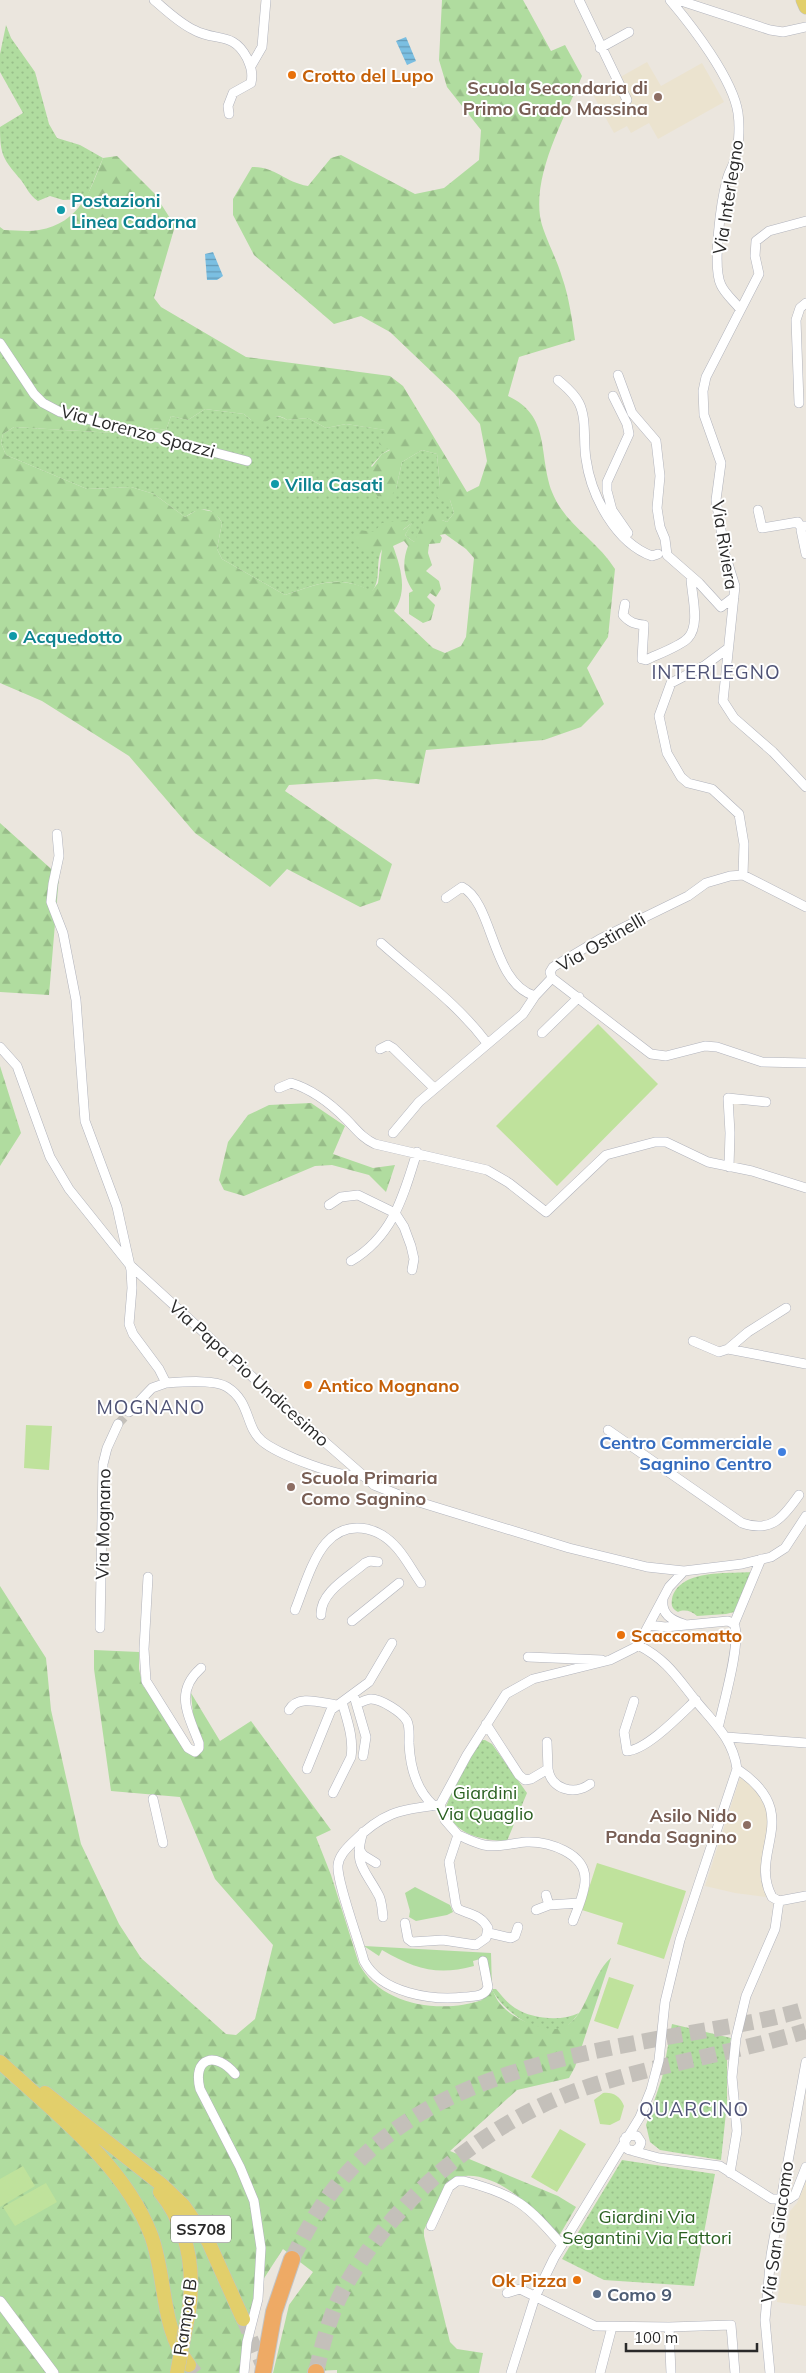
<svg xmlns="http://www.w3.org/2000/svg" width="806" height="2373" viewBox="0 0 806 2373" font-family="Mulish,sans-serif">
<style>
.education{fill:#ebe3cf}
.grass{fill:url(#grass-dots)}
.forest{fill:url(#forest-firs);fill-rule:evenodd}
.garden{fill:#b0dc9f}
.pitch{fill:#bfe29c}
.water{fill:url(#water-rules)}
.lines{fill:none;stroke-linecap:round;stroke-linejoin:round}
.minor-tunnel{stroke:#c4c0ba;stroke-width:9;stroke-dasharray:9 4.5;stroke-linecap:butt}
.primary-tunnel{stroke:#c4c0ba;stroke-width:14;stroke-dasharray:14 7;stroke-linecap:butt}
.motorway-tunnel{stroke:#c4c0ba;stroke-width:16;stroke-dasharray:16 8;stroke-linecap:butt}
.minor-casing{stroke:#b1b3bc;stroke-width:10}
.tertiary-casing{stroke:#b1b3bc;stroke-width:12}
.primary-casing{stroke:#c3c3c3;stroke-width:15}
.motorway-casing{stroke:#c3c3c3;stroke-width:18}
.minor{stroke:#fff;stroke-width:9}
.tertiary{stroke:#fff;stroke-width:11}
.primary{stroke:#e2cf6b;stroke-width:14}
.motorway{stroke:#eeaa65;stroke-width:16}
.primary-bridge-casing{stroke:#c3c3c3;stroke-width:15;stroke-linecap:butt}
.primary-bridge{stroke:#e2cf6b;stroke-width:14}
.food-dot{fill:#e8710a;stroke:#fff;stroke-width:2}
.education-dot{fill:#8d6e63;stroke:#fff;stroke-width:2}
.culture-dot{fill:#0f9aa8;stroke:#fff;stroke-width:2}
.shop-dot{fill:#3f7fe0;stroke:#fff;stroke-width:2}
.service-dot{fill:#5c6f8a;stroke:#fff;stroke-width:2}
.labels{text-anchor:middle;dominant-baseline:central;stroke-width:4;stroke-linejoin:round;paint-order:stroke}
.shield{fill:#fff;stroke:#6a6a6a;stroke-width:1}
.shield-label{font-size:16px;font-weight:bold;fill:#2a2a2a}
.food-label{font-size:18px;font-weight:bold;fill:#c56008;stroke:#fff;text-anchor:start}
.education-label{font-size:18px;font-weight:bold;fill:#785e54;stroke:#fff;text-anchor:end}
.street-label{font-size:18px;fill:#2a2a2a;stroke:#fff}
.culture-label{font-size:18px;font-weight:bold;fill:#0d838f;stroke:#fff;text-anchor:start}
.shop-label{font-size:18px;font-weight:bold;fill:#366cbe;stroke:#fff;text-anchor:end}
.park-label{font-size:18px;fill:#2a6021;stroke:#fff}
.service-label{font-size:18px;font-weight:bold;fill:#4e5e75;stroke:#fff;text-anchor:start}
.neighbourhood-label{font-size:19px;letter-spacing:1px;fill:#4f5376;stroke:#fff}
</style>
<defs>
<pattern id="grass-dots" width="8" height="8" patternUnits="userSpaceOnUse" patternTransform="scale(1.25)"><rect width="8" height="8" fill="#b0dc9f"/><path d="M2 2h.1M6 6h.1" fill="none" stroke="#98bd89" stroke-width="1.8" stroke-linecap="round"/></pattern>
<pattern id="forest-firs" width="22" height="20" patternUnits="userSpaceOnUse" patternTransform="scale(1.25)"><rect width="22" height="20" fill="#b0dc9f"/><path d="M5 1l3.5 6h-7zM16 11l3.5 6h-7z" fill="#98bd89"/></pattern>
<pattern id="water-rules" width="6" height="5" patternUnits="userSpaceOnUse" patternTransform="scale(1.25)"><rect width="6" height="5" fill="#7bbfe2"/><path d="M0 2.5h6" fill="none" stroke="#659bb7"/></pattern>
</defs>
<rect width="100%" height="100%" fill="#ebe6de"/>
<path class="education" d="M 647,62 L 661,86 L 702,63 L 724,102 L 658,139 L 649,123 L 631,133 L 627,126 L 614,133 L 592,93 Z
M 740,1778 L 744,1778 L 771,1806 L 768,1838 L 760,1875 L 767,1897 L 735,1893 L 705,1886 Z
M 806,2181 L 806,2306 L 777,2302 L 790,2211 L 797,2203 Z"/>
<path class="grass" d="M 6,25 L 11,38 L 35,72 L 49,124 L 57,138 L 80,145 L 103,158 L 86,199 L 63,200 L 50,196 L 38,201 C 29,195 27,188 21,180 C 3,159 0,155 0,127 L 23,113 L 0,72 L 0,54 Z
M 205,409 L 244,414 L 251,420 C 263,418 276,412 287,420 L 308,418 L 326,428 L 346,424 L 386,430 L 390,449 L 382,454 L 371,466 L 396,489 L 402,462 L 422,450 L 437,454 L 440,487 L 450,500 L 454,513 L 447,522 L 442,520 L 414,542 L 405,535 L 412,523 L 401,531 L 408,520 C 399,530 384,542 380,554 C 376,568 381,579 372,592 C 339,573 317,584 285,595 L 222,559 L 217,549 L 222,523 C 213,505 199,507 185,517 L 154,494 L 131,487 L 87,489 L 6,455 L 1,443 L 3,434 L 14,427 L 131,434 L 153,428 L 166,430 L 171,416 L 188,420 Z
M 751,1572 L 734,1612 L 726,1614 L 697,1616 C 692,1611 684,1609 678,1612 C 672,1608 671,1606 672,1599 C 679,1569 726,1574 751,1572 Z
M 480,1740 L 485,1740 L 492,1744 L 527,1793 L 507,1841 C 481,1840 457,1836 445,1809 L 458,1777 Z
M 492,1989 L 496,1989 C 502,1996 507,2003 515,2008 C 532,2019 561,2022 579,2013 C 574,2019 569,2026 562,2029 C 540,2038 500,2009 492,1989 Z
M 672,2024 L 731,2038 L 727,2055 L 727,2103 L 721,2160 L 660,2150 L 650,2142 L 646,2125 L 662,2078 Z
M 622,2160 L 715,2174 L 694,2286 L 604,2280 L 562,2259 Z"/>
<path class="forest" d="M 442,0 L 523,0 L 551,51 L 565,45 L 582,76 C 565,117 534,171 540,216 C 542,232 557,259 562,277 C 569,297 572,319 575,340 L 519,357 L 508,396 C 551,416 538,453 552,492 C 565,525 597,540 615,569 L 608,637 L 587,668 L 604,704 L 581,727 L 544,740 L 426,750 L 419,784 L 376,779 L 289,785 L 285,791 L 392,864 L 380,900 L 360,907 L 287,869 L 270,887 L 195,833 L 129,756 L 42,701 L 0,683 L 0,227 L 4,230 C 15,230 28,232 39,230 C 80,223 90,191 103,158 L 117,156 L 154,193 L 175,226 L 154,298 L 161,307 L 246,357 L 390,376 L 403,386 L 467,492 L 479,486 L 487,461 L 480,424 L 454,393 L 390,332 L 361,316 L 334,324 L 254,255 L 233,215 L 233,199 L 252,167 C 275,166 284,182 308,186 L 331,158 L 341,155 L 415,194 L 444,188 L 479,160 L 481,130 L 447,87 L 439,60 ZM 205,409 L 244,414 L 251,420 L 262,425 C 271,418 277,412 287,420 L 308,418 L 326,428 L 346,424 L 385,430 L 379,444 L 390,450 L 382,454 L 368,472 L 373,489 L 380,500 L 389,499 L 396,489 L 402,462 L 422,450 L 437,454 L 440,487 L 435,492 L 438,498 L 450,500 L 454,513 L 447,522 L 442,520 L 438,511 L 430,509 L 414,542 L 405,535 L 413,522 L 403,530 L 408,520 L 382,523 L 374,532 L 359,530 L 354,536 L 358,547 L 374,551 L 382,549 L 378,583 L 372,591 C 339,574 317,584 285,595 L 222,559 L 217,549 L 222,523 L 215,512 L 199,509 L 185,517 L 154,494 L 131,487 L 87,489 L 6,455 L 1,443 L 3,434 L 14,427 L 131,434 L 153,428 L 166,430 L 171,416 L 188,420 ZM 445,534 L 466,549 L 474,558 L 466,637 L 461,646 L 445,653 L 433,648 L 394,611 C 408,591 401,568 393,546 L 404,541 L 408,546 C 402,562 403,576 413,591 L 409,593 L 409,614 L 423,623 L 431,620 L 435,605 L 427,597 L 430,593 L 436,597 L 441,589 L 439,581 L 426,571 L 432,565 L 428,553 L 429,544 L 440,543 L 442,538 L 440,535 Z
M 0,823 L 59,876 L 49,995 L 0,992 Z
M 0,1066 L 21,1133 L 0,1166 Z
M 311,1103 L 345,1126 L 333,1154 L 373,1168 L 395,1165 L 386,1192 L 369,1175 L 332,1165 L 315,1166 L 244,1196 L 224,1190 L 219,1180 L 228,1142 L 248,1115 L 269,1105 Z
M 0,1581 L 0,1586 L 46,1658 L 51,1710 L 81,1844 L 119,1924 L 141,1958 L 226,2034 L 236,2035 L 255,2019 L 273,1945 L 215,1879 L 180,1797 L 111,1791 L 94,1669 L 94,1650 L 139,1652 L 139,1669 L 143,1686 L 197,1755 L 191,1693 L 220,1741 L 251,1721 L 331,1830 L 316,1837 L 331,1875 L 359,1964 C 381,2006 442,2014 482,2000 L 491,1988 C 494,1992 495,1997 498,2001 C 507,2014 523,2021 537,2026 C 587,2044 585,1979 611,1958 L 575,2067 L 569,2078 L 517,2090 L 450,2151 L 558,2196 L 576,2207 L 559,2236 C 538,2210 485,2158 447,2182 L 424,2230 L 424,2236 L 450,2342 L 457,2349 L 483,2353 L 479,2373 L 337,2373 L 337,2370 L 314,2371 L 313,2373 L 273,2373 L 289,2305 L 313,2272 L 283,2249 L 259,2286 L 246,2373 L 0,2373 Z"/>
<path class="garden" d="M 415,1887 L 450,1905 L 453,1912 L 447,1915 L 416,1921 L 409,1917 L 410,1911 L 405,1893 Z
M 364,1946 L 491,1953 L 492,1989 L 480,1959 L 473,1961 L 474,1966 C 437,1976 415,1969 382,1950 L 379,1956 Z"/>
<path class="pitch" d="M 598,1024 L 658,1084 L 557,1186 L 496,1126 Z
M 26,1425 L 52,1426 L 49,1470 L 24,1468 Z
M 597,1863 L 686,1891 L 664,1959 L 617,1944 L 623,1923 L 582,1910 Z
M 609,1977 L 634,1985 L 618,2029 L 594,2021 Z
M 603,2093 C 613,2092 620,2096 624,2106 L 620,2120 L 610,2125 L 600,2124 L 594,2100 Z
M 560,2129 L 586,2144 L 557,2192 L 531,2177 Z
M 23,2166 L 35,2186 L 0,2207 L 0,2179 Z
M 46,2183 L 57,2202 L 15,2226 L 3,2207 Z"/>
<path class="water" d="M 406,37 L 416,61 L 407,65 L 396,41 Z
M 213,252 L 223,276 L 217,280 L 207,280 L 205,254 Z"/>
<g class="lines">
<path class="minor-tunnel" d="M 118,1424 L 129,1412"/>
<path class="primary-tunnel" d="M 243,2319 L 265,2372
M 189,2365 L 196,2373"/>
<path class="motorway-tunnel" d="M 292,2259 C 303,2237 314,2216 328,2197 C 408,2085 547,2059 673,2036 C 717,2028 763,2022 806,2009
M 316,2372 C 323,2342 331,2310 347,2283 C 400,2192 496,2114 597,2084 C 666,2063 737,2052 806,2031"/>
<defs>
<path id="minor" d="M 154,0 C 167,11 179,23 194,30 C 216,42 233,31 247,58 C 251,67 253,73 251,83 L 233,93 L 228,106 L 229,114
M 579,0 L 627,100
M 670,0 C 692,26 733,79 738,113 C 740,127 739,149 734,162 C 732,168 728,174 727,180 C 721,201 712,267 721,285 C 725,294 734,301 740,309
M 678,0 L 770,30 L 783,32 L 806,27
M 600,48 L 629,32
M 251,66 L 262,47 L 266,0
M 806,221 L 769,231 L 756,241 L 755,256 L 759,274 L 706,377 L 703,391 L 704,415 L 721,463 L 716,500 L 725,554 L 735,586 L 723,701 L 734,718 L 773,752 L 806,787
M 0,343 L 34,394 L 43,403 L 60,412 L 247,461
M 618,375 L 632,413 L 656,441 L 660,476 L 657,508 L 660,527 L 665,539 L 667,555 L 699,583 L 721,607 L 734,597
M 558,380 C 566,387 574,393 579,403 C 587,419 583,441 586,459 C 591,496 616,543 652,556 L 658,554
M 613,396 L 627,424 L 629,434 L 607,482 L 607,491 L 612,510 L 628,533
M 799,403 L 796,320 L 800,308 L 806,303
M 758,510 L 762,528 L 798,522 L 800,526 L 806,526
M 801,530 L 806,554
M 625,604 L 623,615 C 630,623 635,624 644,625 L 642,659 L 646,660 C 656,655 681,646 688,638 C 701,624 691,594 691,577
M 727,649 L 704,666 L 671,683 L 659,716 L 667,753 L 681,777 L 688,783 L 712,789 L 739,814 L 744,844 L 743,875
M 57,834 L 59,856 L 53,884 L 51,902 L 63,933 L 76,1000 L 85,1121 L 117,1207 L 131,1270 L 132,1288 L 129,1324 L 133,1334 L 159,1369 L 166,1383 C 181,1382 215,1379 227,1387 C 251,1402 245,1427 262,1441 C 277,1454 343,1480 362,1475
M 446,898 L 462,887 C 494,903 491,983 535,996
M 381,943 C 419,977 456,1002 487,1043
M 552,978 L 651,1054 L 666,1056 L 705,1046 L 717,1047 L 762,1062 L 806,1063
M 542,1033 L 579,997
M 0,1047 L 17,1066 L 50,1157 L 69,1189 L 129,1264 L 294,1415 L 374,1485 L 409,1499 L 569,1548 L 647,1567 L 684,1571 L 742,1564 L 771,1557 L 785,1548 L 806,1516
M 380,1049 L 388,1045 L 393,1048 L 434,1088
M 279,1088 L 291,1083 C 311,1089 331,1104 346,1119 C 356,1129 362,1138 375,1144 L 487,1170 L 509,1183 L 546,1212 L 606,1155 L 655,1142 L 666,1142 L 708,1162 L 752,1171 L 806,1188
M 393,1133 L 419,1102 L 523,1014 L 535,996 L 552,978 L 550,972 L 553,967 L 600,939 L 688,896 L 706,883 L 730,876 L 743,875 L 806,907
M 729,1167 L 730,1133 L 728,1098 L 766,1102
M 329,1205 L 341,1197 L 358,1195 L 395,1213 L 404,1227 L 411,1246 L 414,1259 L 412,1270
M 351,1261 C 393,1236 403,1197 417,1152
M 693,1341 L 719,1352 L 728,1349 L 806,1364
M 728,1349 L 748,1332 L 786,1308
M 129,1412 L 152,1388 L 166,1383
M 608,1430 L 742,1523 C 771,1533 783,1518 799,1495
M 148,1577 L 144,1649 L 146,1681 L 188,1748 L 195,1752 L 199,1748 L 199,1743 C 188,1714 174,1692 201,1668
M 663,1599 C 661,1614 671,1620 684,1624
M 295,1610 C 303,1590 312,1559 326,1543 C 347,1519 378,1526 397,1548 C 406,1558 413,1572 421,1583
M 321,1615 C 320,1592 349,1577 365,1563 L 370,1561 L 378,1562
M 352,1621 L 399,1583
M 734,1624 L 761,1559
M 649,1625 L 665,1627 L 728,1621 L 734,1624 C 742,1640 723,1705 719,1724
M 100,1628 L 103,1464 L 107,1448 L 118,1424
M 528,1657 L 602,1660
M 355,1699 L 366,1737 L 363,1756
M 634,1701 L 624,1732 L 627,1751 C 647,1750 681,1714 696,1700
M 357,1704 C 362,1702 366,1699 371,1699 C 381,1699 402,1712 407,1721 C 410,1727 409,1737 409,1743 C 410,1767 416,1790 434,1806
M 289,1710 C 298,1694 321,1703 337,1705
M 486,1724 L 519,1775 L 525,1780 L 531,1779 L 548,1769 L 547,1742
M 726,1737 L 806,1743
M 307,1769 L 331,1710 L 369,1682 L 392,1643
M 548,1769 C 551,1789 574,1796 590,1784
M 737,1769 C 806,1815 747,1851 772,1897 L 779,1901 L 806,1896
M 333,1793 L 351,1757 C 354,1738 347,1720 342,1702
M 153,1799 L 163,1843
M 440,1805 L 445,1820 L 458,1835
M 363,1832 C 353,1864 364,1868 378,1894 C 382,1900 382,1909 383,1917
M 359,1849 L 363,1855 L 376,1863
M 546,1895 L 549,1905
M 536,1910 L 549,1905 L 579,1903
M 405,1923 L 408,1939 L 412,1942 L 443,1940 L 476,1945 L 486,1938 L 488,1928 C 481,1915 471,1915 458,1909 L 456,1905 L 449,1862 L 458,1835 C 466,1838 475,1843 484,1845 C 498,1848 512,1843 526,1842 C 548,1841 586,1853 585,1880 C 585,1893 577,1910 573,1921
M 489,1933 L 511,1938 L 515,1936 L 518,1927
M 483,1961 L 488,1987 C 485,1997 474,1996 465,1997 C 432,2001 381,1993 364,1961 C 359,1941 336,1880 338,1865 C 339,1856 346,1849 352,1843 C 382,1813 399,1809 440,1805 L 467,1755 L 506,1694 L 533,1679 L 610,1660 L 634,1648 L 638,1645 L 669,1587 L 684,1571
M 235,2074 C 216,2051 192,2057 200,2089 L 240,2167 L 254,2201 L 261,2248 L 258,2299 L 247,2342 L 244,2373
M 624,2140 L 626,2148 C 632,2153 640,2150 641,2142 L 637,2136 L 630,2135 L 626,2137
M 633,2151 L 659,2158 L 720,2166 L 772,2199 L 789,2199 L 795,2195 L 806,2167
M 730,2173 L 737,2131 L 732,2077 L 736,2038 L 746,1996 L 775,1929 L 779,1901
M 431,2226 L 449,2187 L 457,2181 L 464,2181 C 517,2195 527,2205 562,2245
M 507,2293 L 520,2289 L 595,2326 L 669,2327 L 731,2325 L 735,2373
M 669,2327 L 671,2373
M 511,2373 L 535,2297 L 554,2258 L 640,2117 L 651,2090 L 659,2060 L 665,2002 L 680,1940 L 737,1769 C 733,1739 714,1723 696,1701 C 676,1676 667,1660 638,1645
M 600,2373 L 612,2327
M 770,2373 L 765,2320 L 771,2255 L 806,2062"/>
<path id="tertiary" d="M 0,2302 L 53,2373"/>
<path id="primary" d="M 803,0 L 806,7
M 0,2062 C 54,2112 124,2164 151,2235 C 167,2278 160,2327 189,2365
M 45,2093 L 162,2185 L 183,2205 L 208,2241 L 243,2319
M 160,2192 C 188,2227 195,2267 189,2311"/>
<path id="motorway" d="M 263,2373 L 274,2312 L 292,2259
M 316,2373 L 316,2372"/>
</defs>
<use href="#minor" class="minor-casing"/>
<use href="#tertiary" class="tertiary-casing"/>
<use href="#primary" class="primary-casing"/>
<use href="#motorway" class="motorway-casing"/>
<use href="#minor" class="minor"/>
<use href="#tertiary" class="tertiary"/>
<use href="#primary" class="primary"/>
<use href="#motorway" class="motorway"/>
<defs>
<path id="primary-bridge" d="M 177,2373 L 189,2311"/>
</defs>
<use href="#primary-bridge" class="primary-bridge-casing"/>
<use href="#primary-bridge" class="primary-bridge"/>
</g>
<g class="food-dot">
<circle cx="292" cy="75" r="5"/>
<circle cx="308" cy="1385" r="5"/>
<circle cx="621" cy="1635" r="5"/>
<circle cx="577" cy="2280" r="5"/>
</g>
<g class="education-dot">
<circle cx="658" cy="97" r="5"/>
<circle cx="291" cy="1487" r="5"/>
<circle cx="747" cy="1825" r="5"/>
</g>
<g class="culture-dot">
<circle cx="61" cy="210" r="5"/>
<circle cx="275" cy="484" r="5"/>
<circle cx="13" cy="636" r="5"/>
</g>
<circle class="shop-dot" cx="782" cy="1452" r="5"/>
<circle class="service-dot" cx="597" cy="2294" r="5"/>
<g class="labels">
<rect class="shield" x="171" y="2215.5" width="60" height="27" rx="4"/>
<g class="shield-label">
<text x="201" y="2229">SS708</text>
</g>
<g class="food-label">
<text x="302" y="75">Crotto del Lupo</text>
<text x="318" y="1385">Antico Mognano</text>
<text x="631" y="1635">Scaccomatto</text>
<text x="567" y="2280" text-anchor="end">Ok Pizza</text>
</g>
<g class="education-label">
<text x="648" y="87">Scuola Secondaria di<tspan x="648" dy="21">Primo Grado Massina</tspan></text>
<text x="301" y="1477" text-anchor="start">Scuola Primaria<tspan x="301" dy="21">Como Sagnino</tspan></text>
<text x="737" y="1815">Asilo Nido<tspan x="737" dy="21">Panda Sagnino</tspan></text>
</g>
<g class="street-label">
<text transform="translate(728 197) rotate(-81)">Via Interlegno</text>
<text transform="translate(138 431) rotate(15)">Via Lorenzo Spazzi</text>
<text transform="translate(725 545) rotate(81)">Via Riviera</text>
<text transform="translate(601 942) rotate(-30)">Via Ostinelli</text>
<text transform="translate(249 1373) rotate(42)">Via Papa Pio Undicesimo</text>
<text transform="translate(103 1524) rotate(-89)">Via Mognano</text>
<text transform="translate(777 2232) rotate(-82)">Via San Giacomo</text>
<text transform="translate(185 2317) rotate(-82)">Rampa B</text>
</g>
<g class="culture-label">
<text x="71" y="200">Postazioni<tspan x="71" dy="21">Linea Cadorna</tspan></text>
<text x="285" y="484">Villa Casati</text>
<text x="23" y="636">Acquedotto</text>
</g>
<g class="shop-label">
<text x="772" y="1442">Centro Commerciale<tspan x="772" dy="21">Sagnino Centro</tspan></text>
</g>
<g class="park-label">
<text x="485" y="1792">Giardini<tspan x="485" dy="21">Via Quaglio</tspan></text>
<text x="647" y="2216">Giardini Via<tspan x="647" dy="21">Segantini Via Fattori</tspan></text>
</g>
<g class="service-label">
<text x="607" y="2294">Como 9</text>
</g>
<g class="neighbourhood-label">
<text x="716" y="672">INTERLEGNO</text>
<text x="151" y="1407">MOGNANO</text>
<text x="694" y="2109">QUARCINO</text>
</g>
</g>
<path d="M626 2343v8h131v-8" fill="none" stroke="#2a2a2a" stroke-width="2.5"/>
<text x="634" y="2343" font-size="15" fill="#2a2a2a" stroke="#ffffff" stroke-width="4" paint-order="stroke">100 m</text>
</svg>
